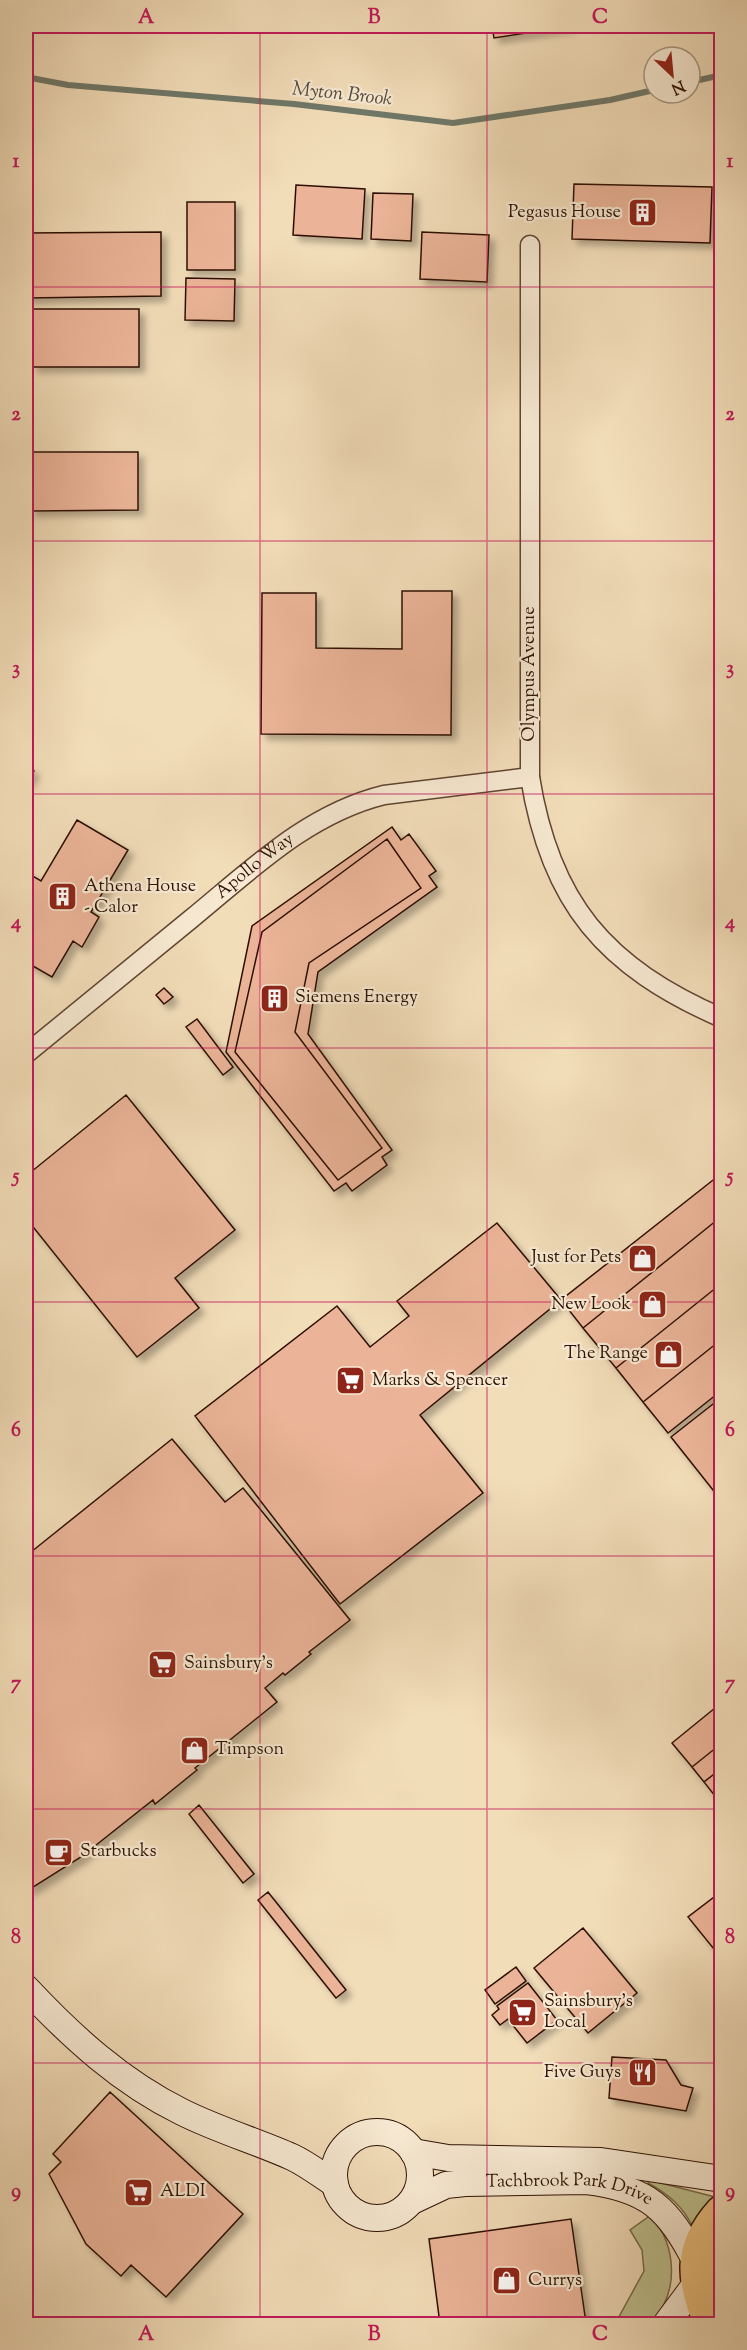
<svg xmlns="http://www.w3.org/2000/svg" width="747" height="2350" viewBox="0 0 747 2350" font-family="'Sorts Mill Goudy',serif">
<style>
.green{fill:#bdc08d;stroke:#766848;stroke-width:1.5}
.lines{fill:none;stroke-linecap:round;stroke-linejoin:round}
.stream{stroke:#6f7869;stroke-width:6}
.building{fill:#ebb498;stroke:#2e1104;stroke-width:1.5;filter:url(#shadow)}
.street-casing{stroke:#5f4431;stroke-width:21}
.secondary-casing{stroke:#2e1104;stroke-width:28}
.highway-casing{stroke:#2e1104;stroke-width:36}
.street{stroke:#f7e9d2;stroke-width:18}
.secondary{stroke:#f7e9d2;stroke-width:26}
.highway{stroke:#e9be7c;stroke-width:33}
.grid{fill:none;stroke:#c2185b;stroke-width:1.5;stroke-opacity:0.55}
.labels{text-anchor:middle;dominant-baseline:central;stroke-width:4.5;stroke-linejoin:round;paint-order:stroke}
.poi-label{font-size:18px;fill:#2e1104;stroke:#f7e9d2;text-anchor:start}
.street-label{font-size:18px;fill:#2e1104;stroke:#f7e9d2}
.water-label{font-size:20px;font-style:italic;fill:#544d3f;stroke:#f7e9d2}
.neatline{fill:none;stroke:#c2185b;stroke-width:2}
.grid-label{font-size:20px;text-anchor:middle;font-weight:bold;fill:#c2185b}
</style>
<defs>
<filter id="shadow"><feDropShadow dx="5.5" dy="5.5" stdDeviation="3" flood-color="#0004"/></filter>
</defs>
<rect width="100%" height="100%" fill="#f2ddb9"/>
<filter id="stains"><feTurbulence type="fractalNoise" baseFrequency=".00333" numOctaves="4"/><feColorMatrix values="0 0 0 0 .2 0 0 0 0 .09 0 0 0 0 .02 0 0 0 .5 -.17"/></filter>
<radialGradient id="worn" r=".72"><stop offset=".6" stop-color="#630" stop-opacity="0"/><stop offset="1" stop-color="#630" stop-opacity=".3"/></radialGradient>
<path class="green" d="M 649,2180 L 719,2198 L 693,2228 C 684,2207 668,2194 648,2183 Z
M 651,2215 C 677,2247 680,2293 650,2324 L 615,2324 L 644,2271 L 642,2250 L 630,2230 Z"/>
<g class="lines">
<path class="stream" d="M 26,77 L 68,85 L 294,104 L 453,123 L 610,100 L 654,90
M 690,82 L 722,75"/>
</g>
<path class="building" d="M 492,26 L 572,26 L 494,38 Z
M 574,184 L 712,187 L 710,243 L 572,239 Z
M 296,185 L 365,189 L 362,239 L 293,235 Z
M 373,193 L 413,194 L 411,241 L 371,239 Z
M 187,202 L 235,202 L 235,270 L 187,270 Z
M 161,232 L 161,296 L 26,298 L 26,233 Z
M 422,232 L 489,235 L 487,282 L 420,279 Z
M 186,278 L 235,279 L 234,321 L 185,320 Z
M 32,309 L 139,309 L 139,367 L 32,367 Z
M 30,452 L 138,452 L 138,510 L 30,511 Z
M 402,591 L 452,591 L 451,735 L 261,734 L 262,593 L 316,593 L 316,648 L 402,649 Z
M 26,766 L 34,771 L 26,784 Z
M 77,820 L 128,850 L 91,912 L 99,917 L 82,947 L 73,941 L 52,977 L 26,962 L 26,872 L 41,881 Z
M 392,827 L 401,840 L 409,834 L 436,871 L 429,876 L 437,887 L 318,972 L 308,1034 L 392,1150 L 382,1157 L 387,1165 L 352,1191 L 346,1183 L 334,1191 L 226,1052 L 252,926 Z
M 387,839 L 421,888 L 309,963 L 295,1032 L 382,1148 L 338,1180 L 235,1052 L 262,932 Z
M 164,988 L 173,997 L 164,1004 L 156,995 Z
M 197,1019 L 233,1067 L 223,1075 L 186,1027 Z
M 126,1095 L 235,1230 L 175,1278 L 199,1308 L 137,1357 L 26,1218 L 26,1176 Z
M 722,1173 L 722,1216 L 583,1328 L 561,1300 Z
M 722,1216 L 722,1283 L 616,1368 L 583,1328 Z
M 497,1223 L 561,1300 L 420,1415 L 483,1493 L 340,1604 L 195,1416 L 337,1306 L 370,1347 L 409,1316 L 397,1301 Z
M 722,1283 L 722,1339 L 643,1402 L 616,1368 Z
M 722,1339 L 722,1390 L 668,1433 L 643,1402 Z
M 722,1397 L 722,1483 L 713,1490 L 671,1437 Z
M 172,1439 L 225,1502 L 243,1488 L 350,1620 L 309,1652 L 311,1654 L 285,1675 L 283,1673 L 265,1688 L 277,1702 L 195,1768 L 197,1770 L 155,1804 L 153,1800 L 81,1857 L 27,1891 L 26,1556 Z
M 722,1483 L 722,1500 L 713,1490 Z
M 715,1708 L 722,1716 L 722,1743 L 692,1767 L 672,1743 Z
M 722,1743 L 722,1768 L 704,1782 L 692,1767 Z
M 722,1768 L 722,1799 L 719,1801 L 704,1782 Z
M 199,1805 L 254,1874 L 243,1883 L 189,1814 Z
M 722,1891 L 722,1959 L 688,1917 Z
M 268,1892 L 346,1990 L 336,1998 L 258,1900 Z
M 583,1928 L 637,1993 L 588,2033 L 534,1968 Z
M 516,1967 L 526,1981 L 495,2004 L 485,1990 Z
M 528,1983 L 557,2020 L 527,2043 L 508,2019 L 500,2025 L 492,2015 L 499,2009 L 497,2006 Z
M 612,2057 L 666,2060 L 681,2085 L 693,2088 L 686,2111 L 609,2098 Z
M 110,2092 L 243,2214 L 166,2297 L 131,2265 L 121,2276 L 86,2244 L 49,2174 L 61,2162 L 53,2154 Z
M 571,2219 L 586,2323 L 440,2324 L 429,2239 Z"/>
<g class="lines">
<defs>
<g id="street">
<path d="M 530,245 L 530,777 C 550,903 605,967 722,1018"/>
<path id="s1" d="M 26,1054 C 81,1009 136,964 191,919 C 251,870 307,814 384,795 L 530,777"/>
</g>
<g id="secondary">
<path d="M 26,1988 C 72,2037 121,2082 182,2112 C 218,2130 256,2141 292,2157 C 307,2164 321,2175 335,2184"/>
<circle cx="377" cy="2175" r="43"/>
<path d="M 413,2152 L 448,2158 L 601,2161 L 722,2179"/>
<path id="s2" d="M 412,2201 L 446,2185 L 465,2183 L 586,2181 C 648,2188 669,2209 696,2262"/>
<path d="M 666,2324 L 698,2281"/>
</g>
<path id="highway" d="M 711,2324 C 693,2281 688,2249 722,2212"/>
</defs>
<use href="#street" class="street-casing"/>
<use href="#secondary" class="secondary-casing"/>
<use href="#highway" class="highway-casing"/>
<use href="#street" class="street"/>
<use href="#secondary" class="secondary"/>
<use href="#highway" class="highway"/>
</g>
<path class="grid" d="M 260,26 L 260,2324M 487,26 L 487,2324M 26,287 L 722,287M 26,541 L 722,541M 26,794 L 722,794M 26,1048 L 722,1048M 26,1302 L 722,1302M 26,1556 L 722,1556M 26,1809 L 722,1809M 26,2063 L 722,2063"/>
<defs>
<symbol id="building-square" viewBox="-11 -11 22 22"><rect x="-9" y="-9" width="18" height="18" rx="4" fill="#8f2418" stroke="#f7e9d2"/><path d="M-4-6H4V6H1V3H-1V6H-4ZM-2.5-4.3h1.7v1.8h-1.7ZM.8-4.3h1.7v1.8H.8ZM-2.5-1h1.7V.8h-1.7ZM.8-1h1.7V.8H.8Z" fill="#fff"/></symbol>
<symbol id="shop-square" viewBox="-11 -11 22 22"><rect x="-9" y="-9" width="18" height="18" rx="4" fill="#8f2418" stroke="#f7e9d2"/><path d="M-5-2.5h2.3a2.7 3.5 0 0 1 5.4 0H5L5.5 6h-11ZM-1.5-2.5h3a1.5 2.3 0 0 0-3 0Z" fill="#fff"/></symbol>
<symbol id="supermarket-square" viewBox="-11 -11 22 22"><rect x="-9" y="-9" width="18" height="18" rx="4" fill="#8f2418" stroke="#f7e9d2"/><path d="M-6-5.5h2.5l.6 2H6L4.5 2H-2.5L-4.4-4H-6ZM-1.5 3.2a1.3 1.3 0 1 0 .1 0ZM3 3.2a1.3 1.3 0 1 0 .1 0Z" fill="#fff"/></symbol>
<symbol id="cafe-square" viewBox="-11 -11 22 22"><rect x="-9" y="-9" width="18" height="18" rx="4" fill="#8f2418" stroke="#f7e9d2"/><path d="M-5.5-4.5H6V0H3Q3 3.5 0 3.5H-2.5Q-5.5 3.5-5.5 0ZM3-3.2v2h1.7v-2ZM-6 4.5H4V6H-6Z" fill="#fff"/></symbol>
<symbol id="restaurant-square" viewBox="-11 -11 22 22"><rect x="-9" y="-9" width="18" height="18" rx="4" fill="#8f2418" stroke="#f7e9d2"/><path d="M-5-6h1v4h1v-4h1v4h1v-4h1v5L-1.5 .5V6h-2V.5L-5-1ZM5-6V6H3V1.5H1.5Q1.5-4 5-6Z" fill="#fff"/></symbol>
</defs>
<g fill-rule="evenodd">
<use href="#building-square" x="626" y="196" width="33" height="33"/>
<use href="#building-square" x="46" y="880" width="33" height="33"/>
<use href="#building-square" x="258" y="982" width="33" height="33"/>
<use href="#shop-square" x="626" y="1242" width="33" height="33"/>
<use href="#shop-square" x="636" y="1288" width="33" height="33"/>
<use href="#shop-square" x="652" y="1338" width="33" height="33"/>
<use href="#supermarket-square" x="334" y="1364" width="33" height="33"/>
<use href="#supermarket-square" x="146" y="1648" width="33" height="33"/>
<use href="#shop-square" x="178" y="1734" width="33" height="33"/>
<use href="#cafe-square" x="42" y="1836" width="33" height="33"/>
<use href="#supermarket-square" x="506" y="1996" width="33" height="33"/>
<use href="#restaurant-square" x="626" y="2056" width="33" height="33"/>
<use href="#supermarket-square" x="122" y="2176" width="33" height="33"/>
<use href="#shop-square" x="490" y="2264" width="33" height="33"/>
</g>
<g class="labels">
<g class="poi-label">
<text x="621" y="213" text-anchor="end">Pegasus House</text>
<text x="84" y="887">Athena House<tspan x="84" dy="21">- Calor</tspan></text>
<text x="295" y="998">Siemens Energy</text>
<text x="621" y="1258" text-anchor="end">Just for Pets</text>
<text x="631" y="1305" text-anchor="end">New Look</text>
<text x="648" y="1354" text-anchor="end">The Range</text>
<text x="372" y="1381">Marks &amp; Spencer</text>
<text x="184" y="1664">Sainsbury's</text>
<text x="215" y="1750">Timpson</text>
<text x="80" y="1852">Starbucks</text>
<text x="544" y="2002">Sainsbury's<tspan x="544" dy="21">Local</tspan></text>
<text x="621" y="2073" text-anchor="end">Five Guys</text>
<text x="160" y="2192">ALDI</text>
<text x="528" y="2281">Currys</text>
</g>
<g class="street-label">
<text transform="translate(530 674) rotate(-90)">Olympus Avenue</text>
<text stroke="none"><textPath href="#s1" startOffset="296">Apollo Way</textPath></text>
<text stroke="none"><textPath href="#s2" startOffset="162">Tachbrook Park Drive</textPath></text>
</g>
<g class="water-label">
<text transform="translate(342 95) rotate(6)">Myton Brook</text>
</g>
</g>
<rect width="747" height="2350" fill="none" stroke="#f2ddb9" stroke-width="66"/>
<g transform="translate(672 75) rotate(154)"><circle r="28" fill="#f7e9d2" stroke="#a79380" stroke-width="1.5"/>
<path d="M0-4.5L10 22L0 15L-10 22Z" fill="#8f2418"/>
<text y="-9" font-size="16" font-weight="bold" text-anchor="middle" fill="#2e1104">N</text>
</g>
<rect x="33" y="33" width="681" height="2284" class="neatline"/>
<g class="grid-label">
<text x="146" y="23">A</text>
<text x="374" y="23">B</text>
<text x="600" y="23">C</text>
<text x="16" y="167">1</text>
<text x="730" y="167">1</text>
<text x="16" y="420">2</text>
<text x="730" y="420">2</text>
<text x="16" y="674">3</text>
<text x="730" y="674">3</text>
<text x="16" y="928">4</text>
<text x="730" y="928">4</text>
<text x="16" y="1182">5</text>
<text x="730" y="1182">5</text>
<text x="16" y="1436">6</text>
<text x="730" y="1436">6</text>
<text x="16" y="1689">7</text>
<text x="730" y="1689">7</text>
<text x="16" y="1943">8</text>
<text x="730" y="1943">8</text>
<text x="16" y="2197">9</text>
<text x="730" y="2197">9</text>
<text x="146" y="2340">A</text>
<text x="374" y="2340">B</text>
<text x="600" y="2340">C</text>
</g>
<rect width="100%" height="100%" filter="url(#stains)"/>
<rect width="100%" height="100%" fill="url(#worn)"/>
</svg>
